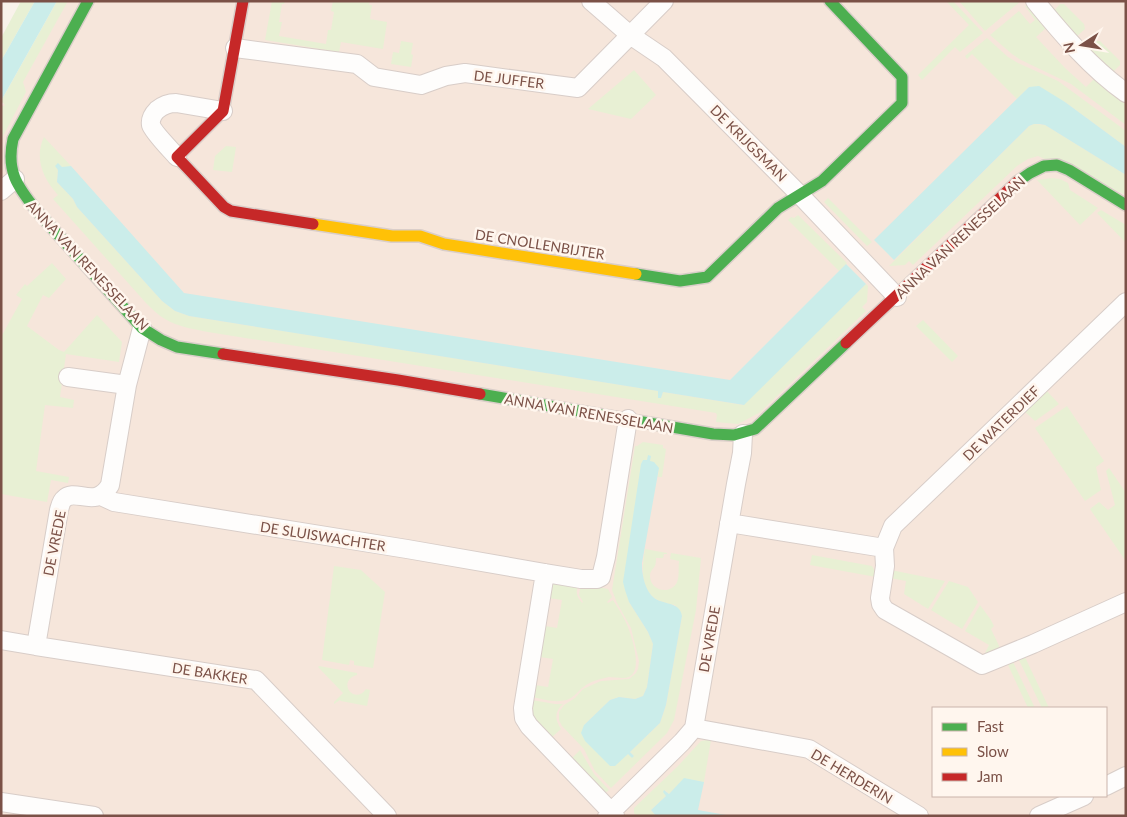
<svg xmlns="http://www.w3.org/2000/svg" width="1127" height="817" viewBox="0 0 1127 817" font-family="Lato,sans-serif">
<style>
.residential{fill:#f6e6db;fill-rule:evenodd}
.green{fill:#e8f0d4}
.water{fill:#cbedea}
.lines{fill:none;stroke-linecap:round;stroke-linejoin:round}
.street-casing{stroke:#d8cdc8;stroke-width:20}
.fast-casing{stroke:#dacec9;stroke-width:14}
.slow-casing{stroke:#dacec9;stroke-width:14}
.jam-casing{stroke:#dacec9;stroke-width:14}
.street{stroke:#fefdfc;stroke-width:18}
.fast{stroke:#4caf50;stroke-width:11}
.slow{stroke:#ffc107;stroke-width:11}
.jam{stroke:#c62828;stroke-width:11}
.labels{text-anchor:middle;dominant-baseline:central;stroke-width:5;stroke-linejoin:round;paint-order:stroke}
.street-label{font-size:14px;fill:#7b5147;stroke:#fff6ee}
</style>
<rect width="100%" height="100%" fill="#f9f2eb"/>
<path class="residential" d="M 62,1 L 1126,1 L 1126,816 L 1,816 L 1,108 ZM 933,708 L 1106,708 L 1106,796 L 933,796 Z"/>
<path class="green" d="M 21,1 L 35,1 L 1,61 L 1,38 Z
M 57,1 L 68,1 L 23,82 L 26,92 L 1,140 L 1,106 L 4,106 L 5,105 L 1,101 Z
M 272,1 L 285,1 L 284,4 L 282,4 L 279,22 L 282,22 L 279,36 L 326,44 L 328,30 L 331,30 L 334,12 L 331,11 L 333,1 L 370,1 L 369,5 L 372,5 L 370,19 L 387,22 L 383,49 L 341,42 L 339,52 L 265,40 Z
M 946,1 L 953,1 L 983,33 L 960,52 L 955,47 L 922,80 L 918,75 L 969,25 Z
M 959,1 L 1021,1 L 985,31 Z
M 1060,4 L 1064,4 L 1084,24 L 1085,29 L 1075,38 L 1053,12 Z
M 1027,5 L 1046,28 L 1036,37 L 1065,68 L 1086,87 L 1096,77 L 1126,101 L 1126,125 L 1071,84 L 1021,60 L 1012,54 L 990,35 L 1019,11 L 1030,24 L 1035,20 L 1025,6 Z
M 987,38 L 1008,57 L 1018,63 L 1058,81 L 1126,131 L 1126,147 L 1065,102 L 1029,87 L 1017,99 L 972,54 L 967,59 L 965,56 Z
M 401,41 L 413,43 L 411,54 L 413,55 L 411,67 L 391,64 L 393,52 L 399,53 Z
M 1096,41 L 1100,41 L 1120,61 L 1120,65 L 1112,73 L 1087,50 Z
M 634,70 L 656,95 L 631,119 L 588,109 Z
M 1034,124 L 1045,125 L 1126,175 L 1126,195 L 1038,156 L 1028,159 L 1017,166 L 913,265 L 909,261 L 905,265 L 889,266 L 1029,126 Z
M 44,137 L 71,166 L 62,168 L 58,164 L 56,166 L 58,170 L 57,182 L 73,199 L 77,207 L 162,301 L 175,311 L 189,316 L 659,391 L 658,397 L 661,398 L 663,392 L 743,405 L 866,284 L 868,286 L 867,302 L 862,307 L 866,311 L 759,413 L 738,424 L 716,422 L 717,415 L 716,413 L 208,332 C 194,329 178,327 165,319 C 158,315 152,309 146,303 L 53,199 L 58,195 C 43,179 34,158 44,137 Z
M 226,146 L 236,147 L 232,172 L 213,170 L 215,156 Z
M 1052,178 L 1060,179 L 1068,183 L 1070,190 L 1098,208 L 1080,225 L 1037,180 Z
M 828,198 L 872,242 L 867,246 L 824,202 Z
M 1101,210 L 1126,225 L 1126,243 L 1097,213 Z
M 798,215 L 847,263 L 839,271 L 788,220 L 791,217 L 794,218 Z
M 52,263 L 66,279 L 49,298 L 43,295 L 27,326 L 59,350 L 64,352 L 97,315 L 122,342 L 119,362 L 66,354 L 60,397 L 74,400 L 73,408 L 45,405 L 36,471 L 69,477 L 68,483 L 51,480 L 47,502 L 1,494 L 1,337 L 22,299 L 16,295 L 25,284 L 27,286 Z
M 923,320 L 958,356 L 952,362 L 916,326 Z
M 1045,389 L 1059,404 L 1035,421 L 1023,410 Z
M 1067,406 L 1104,461 L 1096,467 L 1101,490 L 1085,501 L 1035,428 Z
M 643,442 L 663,445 L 663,448 L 666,449 L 662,477 L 658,477 L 659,468 L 629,602 L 648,632 L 653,644 L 647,687 L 643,696 L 635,699 L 619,697 L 610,700 L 584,725 L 628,754 L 634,756 L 630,752 L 660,723 L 666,705 L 682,616 L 675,605 C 670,604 664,603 660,601 C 639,593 642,566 645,549 L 667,553 L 667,554 L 664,554 L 663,558 L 656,558 C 656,560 656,563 655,566 C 653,569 650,571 650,576 C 650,590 668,595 676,584 C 680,578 678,568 679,561 L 670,559 L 671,553 L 701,558 L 696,610 L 674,720 L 667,733 L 662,738 L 611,788 L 595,771 L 584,749 L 562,726 L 559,720 L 559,712 L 564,705 L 575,698 L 583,689 L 601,681 L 629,679 L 636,673 L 638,669 L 639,661 L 631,628 L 617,603 L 612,590 L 635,446 L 637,446 Z
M 1109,468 L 1126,493 L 1125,560 L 1090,509 L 1099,502 L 1108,510 L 1115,505 L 1106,471 Z
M 812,555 L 872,566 L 876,573 L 876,577 L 810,565 Z
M 334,566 L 361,570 L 385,592 L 373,668 L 354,665 L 354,661 L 350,660 L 349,665 L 322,660 Z
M 891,570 L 945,581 L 928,609 L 904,594 L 906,581 L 890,578 Z
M 949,581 L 968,587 L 978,602 L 962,629 L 931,610 Z
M 553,583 L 578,584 C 576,593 576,595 582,603 L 583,602 L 579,595 L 581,584 L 608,589 L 612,597 L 607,602 L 608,603 L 613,600 C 618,608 624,617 628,627 C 632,638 643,670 629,677 C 623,679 616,677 609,677 C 605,678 599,679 594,681 C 586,684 582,688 576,694 C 564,706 547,700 532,697 L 535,685 L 548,687 L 553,659 L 540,657 L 545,626 L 557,628 L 562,600 L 549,598 L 549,587 Z
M 980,605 L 991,620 L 994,626 L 991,629 L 1002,652 L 983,657 L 989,645 L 965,631 Z
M 1025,657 L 1049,708 L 1042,708 L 1019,660 Z
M 1013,662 L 1035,708 L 1028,708 L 1008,665 Z
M 319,666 L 357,673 L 357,675 C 336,681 354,706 366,689 L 370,690 L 367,706 L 341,701 L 340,700 L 334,704 L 334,702 L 343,693 L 318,667 Z
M 532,700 L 555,704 L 563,704 C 554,712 555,720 561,729 L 551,738 C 537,724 529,722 532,700 Z
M 707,740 L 711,740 L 704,782 L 684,779 L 669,794 L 665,790 L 666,796 L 651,810 L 656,816 L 636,816 L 634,813 L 634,808 L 678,766 L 701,741 Z
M 580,750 L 594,774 L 609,790 L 604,794 L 571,759 Z"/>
<path class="water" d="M 35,1 L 57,1 L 1,101 L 1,61 Z
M 1039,86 L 1065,102 L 1126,147 L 1126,175 L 1045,125 L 1039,124 L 1034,124 L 1029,126 L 894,260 L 874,240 L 1029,87 Z
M 58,163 L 62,167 L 71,166 L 184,293 L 730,380 L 846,264 L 866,284 L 744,405 L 663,392 L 661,398 L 658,398 L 658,391 L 189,316 L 175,311 L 162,301 L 77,207 L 73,199 L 57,182 L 58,170 L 55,166 Z
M 648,455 L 651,456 L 650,461 L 654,462 L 659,468 L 642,563 C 642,574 644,586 651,595 C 660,606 680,600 682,616 L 666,705 L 660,723 L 630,752 L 634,756 L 632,758 L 628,754 L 615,766 L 610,766 L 585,741 L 581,733 L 584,725 L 610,700 L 619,697 L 635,699 L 643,696 L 647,687 L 653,644 L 648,632 L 629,602 L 625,590 L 623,582 L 641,464 L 643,460 L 647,460 Z
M 684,778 L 704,782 L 698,810 L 732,816 L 656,816 L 651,810 L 666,796 L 663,792 L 664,790 L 669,794 Z"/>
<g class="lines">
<defs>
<path id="street" d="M 591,1 L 630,35 L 664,58 L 800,195 L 897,297
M 1035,1 C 1062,34 1091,68 1126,93
M 235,48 L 357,64 L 374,77 L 421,85 L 446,76 L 465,73 L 578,88 L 664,1
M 177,157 C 171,150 153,132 151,125 C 150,119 153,114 157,110 C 163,105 168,103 176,103 L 223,111
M 1,191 L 15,179
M 1126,302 L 962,460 L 893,526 L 884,548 L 885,566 L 880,598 L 881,604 L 885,610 L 982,665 L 1033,644 L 1126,602
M 68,377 L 127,385
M 101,496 L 114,502 L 407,549 L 545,573 L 581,579 L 597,579 L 601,577 L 606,557 L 628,419
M 729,523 L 884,548
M 545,573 L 523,708 L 524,718 L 529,726 L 615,816
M 1,640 L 36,646 L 59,510 C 60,507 61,501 64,499 C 75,487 96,510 110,485 L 127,385 L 142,328
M 36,646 L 256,680 L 387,816
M 694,728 L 809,749 L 919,816
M 1106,786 L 1126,776
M 1,802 L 94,816
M 607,816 L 682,742 L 694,728 L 736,484 L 742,453 L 743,434
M 1039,816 L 1084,796"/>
<path id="fast" d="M 88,1 L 13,139 C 6,171 17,186 36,210 L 142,328 L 161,340 L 177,347 L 223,354
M 1017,182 L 1030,173 L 1044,166 L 1057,165 L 1069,170 L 1126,205
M 636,274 L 680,281 L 707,277 L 778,208 L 822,181 L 902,103 L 902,77 L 830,1
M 480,394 L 713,434 L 734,435 L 755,429 L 846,343"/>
<path id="slow" d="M 313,224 L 392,236 L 420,236 L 444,244 L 636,274"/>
<path id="jam" d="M 243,1 L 223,111 L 177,157 L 224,207 L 231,211 L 313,224
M 846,343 L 1017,182
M 223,354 L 398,380 L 480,394"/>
</defs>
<use href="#street" class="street-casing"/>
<use href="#fast" class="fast-casing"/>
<use href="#slow" class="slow-casing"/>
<use href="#jam" class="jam-casing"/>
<use href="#street" class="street"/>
<use href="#fast" class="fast"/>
<use href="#slow" class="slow"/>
<use href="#jam" class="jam"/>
</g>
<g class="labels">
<g class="street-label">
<text transform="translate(509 79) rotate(7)">DE JUFFER</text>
<text transform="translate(749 143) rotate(45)">DE KRIJGSMAN</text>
<text transform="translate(960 237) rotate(-43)">ANNA VAN RENESSELAAN</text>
<text transform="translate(540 244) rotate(9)">DE CNOLLENBIJTER</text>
<text transform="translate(88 265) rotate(47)">ANNA VAN RENESSELAAN</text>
<text transform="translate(589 413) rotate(10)">ANNA VAN RENESSELAAN</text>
<text transform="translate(1001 423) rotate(-44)">DE WATERDIEF</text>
<text transform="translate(323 536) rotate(9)">DE SLUISWACHTER</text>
<text transform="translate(54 543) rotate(-79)">DE VREDE</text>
<text transform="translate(709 639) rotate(-80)">DE VREDE</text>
<text transform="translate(210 673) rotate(9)">DE BAKKER</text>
<text transform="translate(852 776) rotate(31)">DE HERDERIN</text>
</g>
</g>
<rect width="1127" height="817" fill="none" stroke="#7b5147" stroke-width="5"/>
<rect x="932" y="707" width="175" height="90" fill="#fff6ee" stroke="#cab4ab"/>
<rect x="942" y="723" width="25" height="8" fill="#4caf50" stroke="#cab4ab"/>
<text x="977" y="732" font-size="15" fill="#7b5147">Fast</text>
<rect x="942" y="748" width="25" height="8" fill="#ffc107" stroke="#cab4ab"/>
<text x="977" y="757" font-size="15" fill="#7b5147">Slow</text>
<rect x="942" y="773" width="25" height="8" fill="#c62828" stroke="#cab4ab"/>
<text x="977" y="782" font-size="15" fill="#7b5147">Jam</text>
<g transform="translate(1082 45) rotate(258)" stroke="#fff6ee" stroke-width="4" paint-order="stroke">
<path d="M0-4L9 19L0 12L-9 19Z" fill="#7b5147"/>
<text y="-8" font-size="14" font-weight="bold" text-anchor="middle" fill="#7b5147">N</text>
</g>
</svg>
